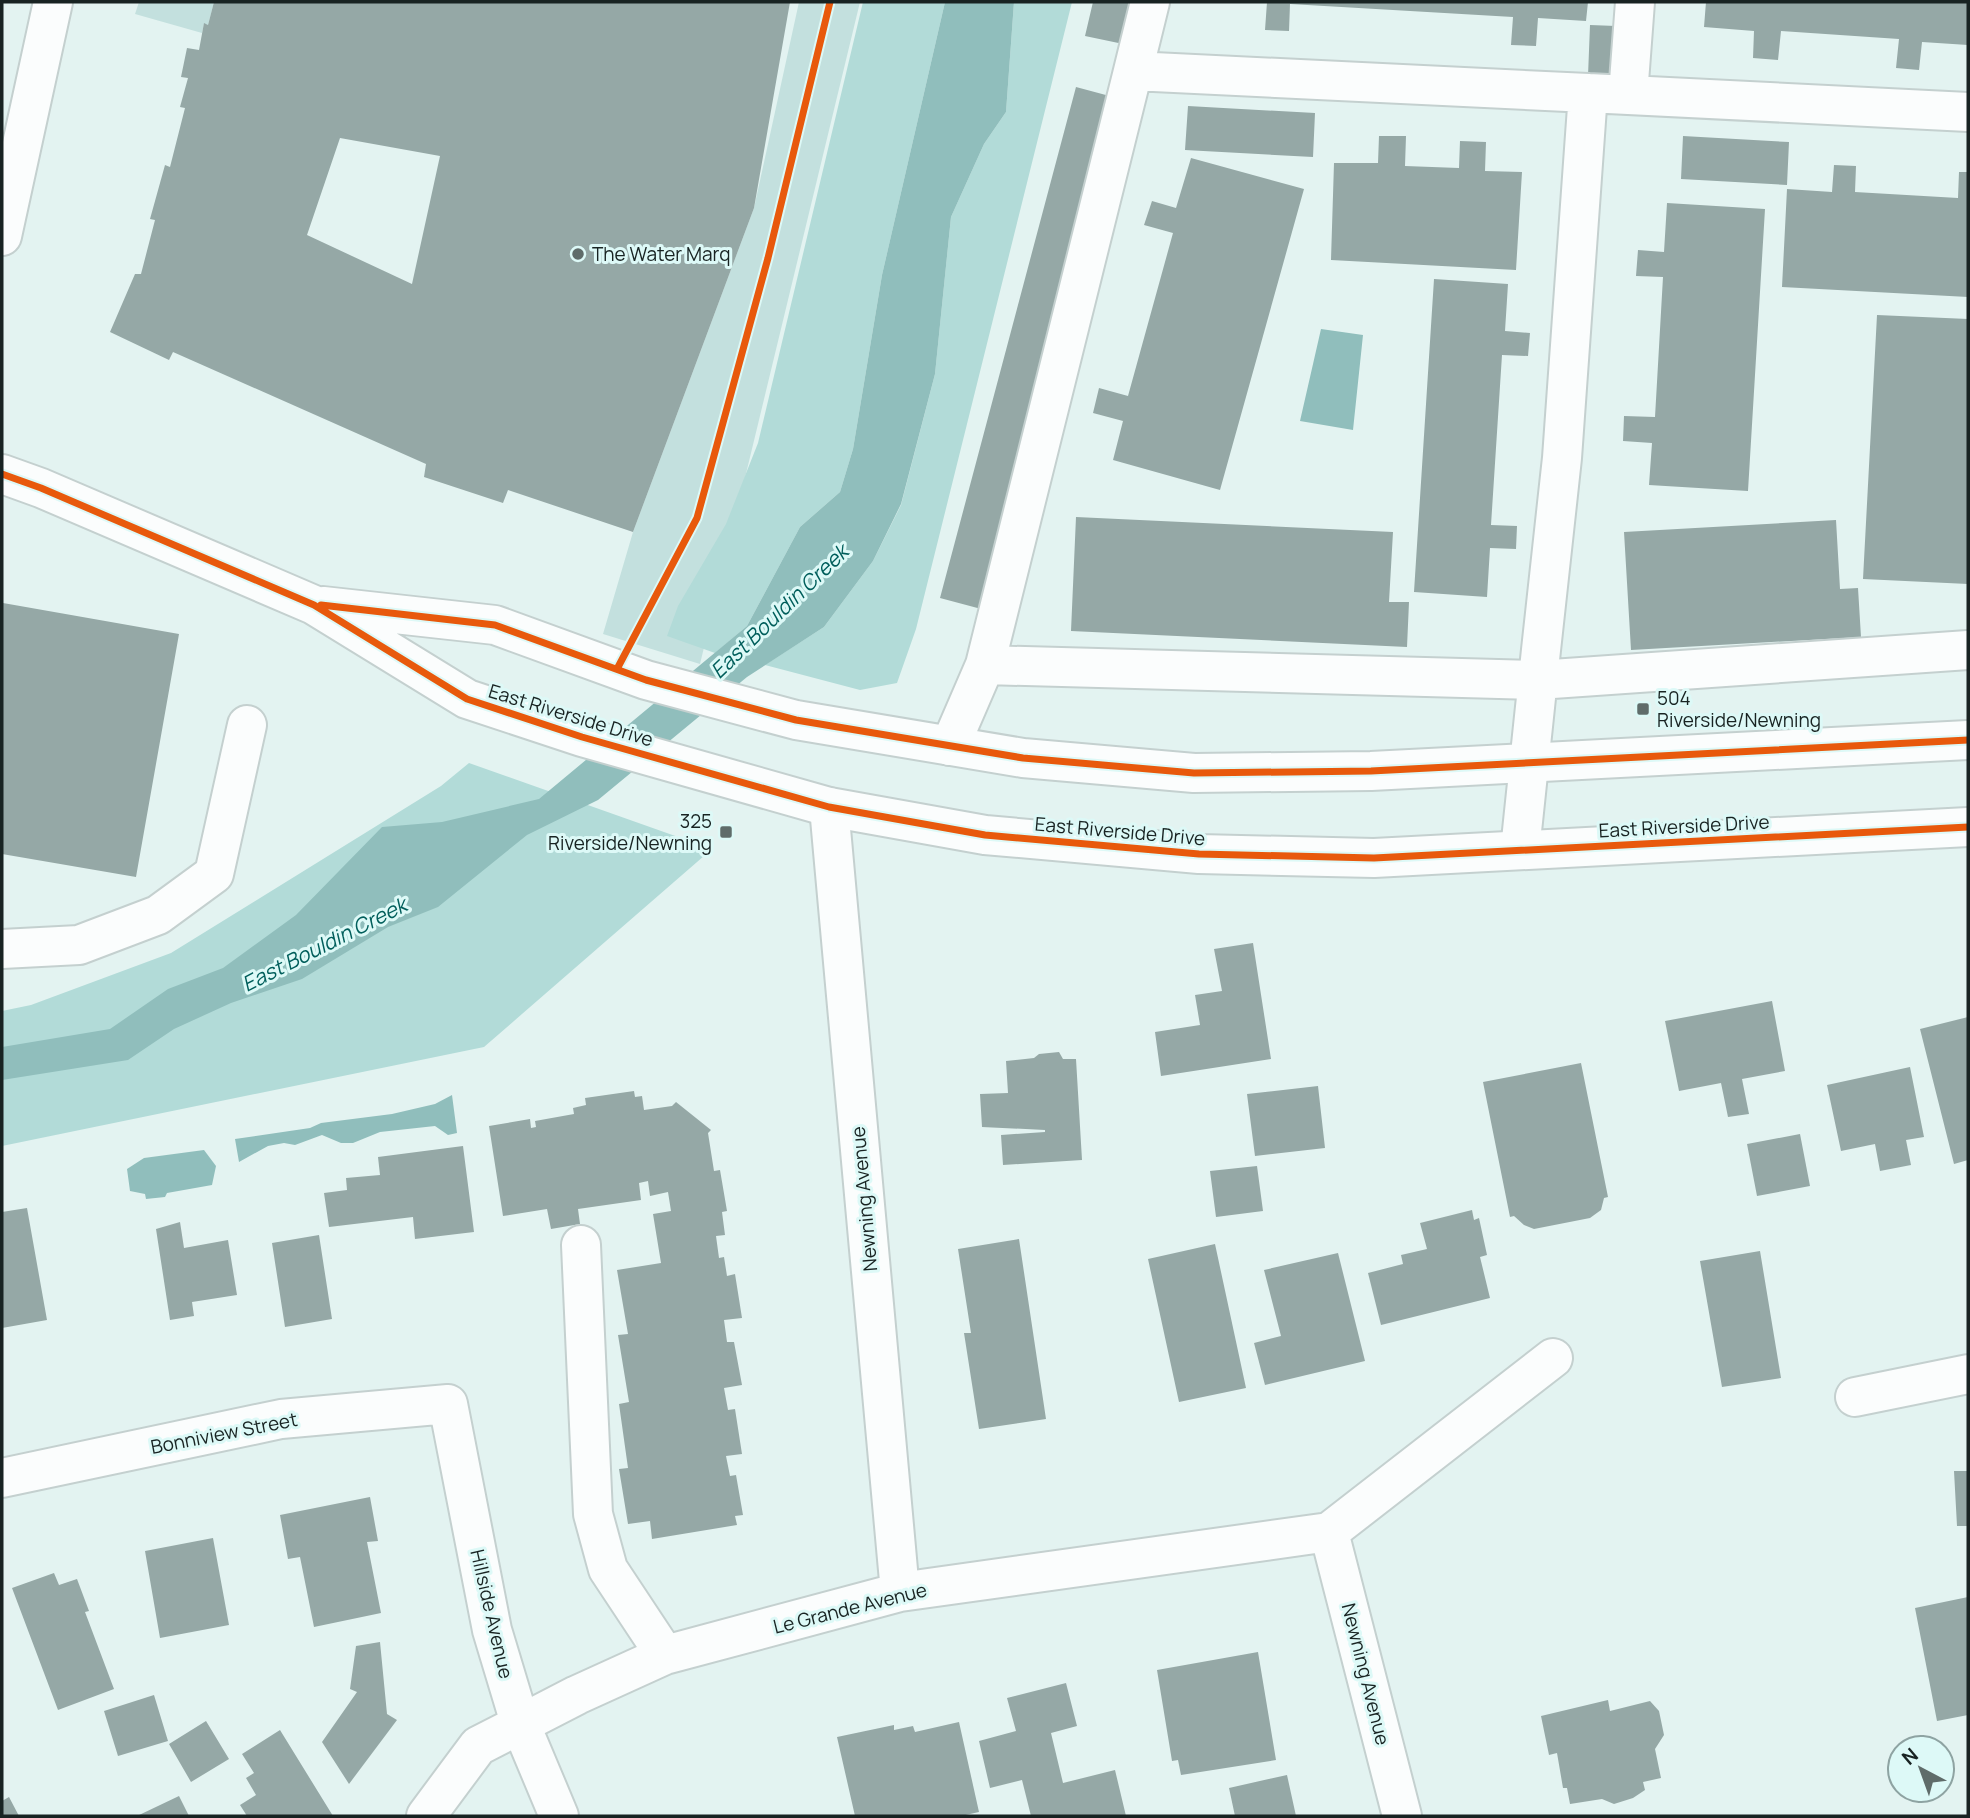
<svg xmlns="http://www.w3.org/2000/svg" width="1970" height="1818" viewBox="0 0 1970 1818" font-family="Manrope,sans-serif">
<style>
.green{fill:#c3e0de}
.forest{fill:#b2dbd8}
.water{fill:#90bebc}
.building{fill:#95a8a6;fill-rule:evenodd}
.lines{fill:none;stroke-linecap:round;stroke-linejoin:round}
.minor-casing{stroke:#c4d0cf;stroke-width:42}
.major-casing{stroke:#c4d0cf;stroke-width:42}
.minor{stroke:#fbfdfd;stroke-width:38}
.major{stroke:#fbfdfd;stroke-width:38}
.cycleway-casing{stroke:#ddf9f7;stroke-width:11}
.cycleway{stroke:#e8590c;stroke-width:7}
.poi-dot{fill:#5f6c6a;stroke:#ddf9f7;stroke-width:2.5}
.labels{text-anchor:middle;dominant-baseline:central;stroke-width:6;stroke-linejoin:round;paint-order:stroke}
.poi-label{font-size:19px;fill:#182322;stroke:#ddf9f7;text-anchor:start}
.street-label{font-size:19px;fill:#182322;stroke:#ddf9f7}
.water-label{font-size:21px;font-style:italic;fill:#005e5b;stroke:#ddf9f7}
</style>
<rect width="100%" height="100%" fill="#e3f3f1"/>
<path class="green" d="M 139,2 L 214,2 L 208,25 L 204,24 L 202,33 L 135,14 Z
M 799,2 L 860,2 L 700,664 L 603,634 L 633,532 L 754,208 Z"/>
<path class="forest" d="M 863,2 L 945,2 L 882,275 L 853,449 L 840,492 L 800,527 L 747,626 L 715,653 L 667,636 L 678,606 L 726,524 L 758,443 Z
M 1014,2 L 1072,2 L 916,629 L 897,683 L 860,690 L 765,665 L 824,627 L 873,561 L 901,505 L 935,374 L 951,217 L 984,144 L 1006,112 Z
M 469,763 L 712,849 L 484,1047 L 2,1146 L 2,1011 L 31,1005 L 171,953 L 441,786 Z"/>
<path class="water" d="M 945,2 L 1014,2 L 1006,112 L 984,144 L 951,217 L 935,374 L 901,504 L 873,561 L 824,627 L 747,677 L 598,800 L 527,835 L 438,907 L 388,927 L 302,979 L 231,1003 L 174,1029 L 128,1060 L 2,1080 L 2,1047 L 110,1029 L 168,989 L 223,968 L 296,915 L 382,827 L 442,822 L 539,799 L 747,626 L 800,527 L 840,492 L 853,449 L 882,275 Z
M 1321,329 L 1363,335 L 1353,430 L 1300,421 Z
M 452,1095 L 457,1133 L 448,1135 L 435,1126 L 380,1132 L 353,1143 L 341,1143 L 322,1135 L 295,1145 L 284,1143 L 268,1146 L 239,1162 L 235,1139 L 310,1128 L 321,1123 L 392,1114 L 435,1104 Z
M 204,1150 L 216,1166 L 212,1185 L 167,1193 L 165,1197 L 146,1199 L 145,1194 L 130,1191 L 127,1169 L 144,1158 Z"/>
<path class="building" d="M 214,2 L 790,2 L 754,208 L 633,532 L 508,490 L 503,503 L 424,477 L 426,464 L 173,352 L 169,360 L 110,332 L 135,274 L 141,274 L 155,220 L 150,219 L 165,165 L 170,167 L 185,108 L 180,107 L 188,78 L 181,77 L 187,48 L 199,50 L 204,23 L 208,25 ZM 340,138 L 440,156 L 412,284 L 307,235 Z
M 1093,2 L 1138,2 L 1128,45 L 1085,36 Z
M 1267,2 L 1588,2 L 1586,21 L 1538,18 L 1536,46 L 1511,45 L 1513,17 L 1290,4 L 1289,31 L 1265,30 Z
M 1706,2 L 1968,2 L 1968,45 L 1922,42 L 1919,70 L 1896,68 L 1899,39 L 1781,31 L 1778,60 L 1753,58 L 1754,31 L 1704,27 Z
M 1590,25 L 1616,26 L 1614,76 L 1588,76 Z
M 1076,87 L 1117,98 L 985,610 L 940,598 Z
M 1188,106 L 1315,113 L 1313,157 L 1185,150 Z
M 1379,136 L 1406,136 L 1405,166 L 1459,168 L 1460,141 L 1486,142 L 1485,171 L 1522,172 L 1516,270 L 1331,260 L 1334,163 L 1378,163 Z
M 1683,136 L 1789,142 L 1787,185 L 1681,179 Z
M 1191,158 L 1304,189 L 1220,490 L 1113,460 L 1123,421 L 1093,413 L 1099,388 L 1128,396 L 1173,233 L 1144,225 L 1152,201 L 1176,208 Z
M 1834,165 L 1856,166 L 1855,192 L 1958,198 L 1959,172 L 1968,172 L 1968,297 L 1782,287 L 1787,189 L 1832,192 Z
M 1667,203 L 1765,209 L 1748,491 L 1649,485 L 1652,443 L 1623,441 L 1624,416 L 1655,417 L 1663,277 L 1636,276 L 1638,250 L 1664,252 Z
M 1434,279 L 1508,284 L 1505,331 L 1530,333 L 1528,356 L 1502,355 L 1491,525 L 1517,526 L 1516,549 L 1490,548 L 1487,597 L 1414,592 Z
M 1877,315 L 1968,319 L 1968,584 L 1863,579 Z
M 1076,517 L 1393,532 L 1389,602 L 1409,602 L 1407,647 L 1071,631 Z
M 1836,520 L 1840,589 L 1858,588 L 1861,637 L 1631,650 L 1624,532 Z
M 3,603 L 179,634 L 136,877 L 2,854 Z
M 1253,943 L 1271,1059 L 1161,1076 L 1155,1032 L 1200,1025 L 1195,995 L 1222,991 L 1214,949 Z
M 1772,1001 L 1785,1071 L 1742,1079 L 1749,1114 L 1728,1117 L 1721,1083 L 1679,1091 L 1665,1021 Z
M 1968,1017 L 1968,1160 L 1954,1164 L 1920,1029 Z
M 1059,1052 L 1063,1059 L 1076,1059 L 1082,1160 L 1003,1165 L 1001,1135 L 1045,1132 L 1045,1130 L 982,1127 L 980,1094 L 1008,1093 L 1006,1061 L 1034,1058 L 1039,1054 Z
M 1581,1063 L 1608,1197 L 1604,1198 L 1601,1210 L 1590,1218 L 1534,1229 L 1524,1225 L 1514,1216 L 1510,1217 L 1483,1082 Z
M 1910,1067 L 1924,1137 L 1906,1140 L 1911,1165 L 1880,1171 L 1875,1144 L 1841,1151 L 1827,1085 Z
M 1318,1086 L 1325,1148 L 1255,1156 L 1247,1094 Z
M 634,1091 L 635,1097 L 642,1096 L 644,1110 L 672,1106 L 676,1102 L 711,1130 L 708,1133 L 714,1171 L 720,1170 L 727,1211 L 722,1212 L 725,1235 L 716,1236 L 719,1258 L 724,1257 L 727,1276 L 735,1274 L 742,1318 L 724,1320 L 727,1342 L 734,1342 L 742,1385 L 724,1388 L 728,1410 L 735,1409 L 742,1454 L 726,1456 L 730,1476 L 736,1475 L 743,1515 L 735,1516 L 737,1525 L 652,1539 L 650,1521 L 628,1524 L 619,1469 L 628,1468 L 619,1404 L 629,1402 L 618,1335 L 628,1334 L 617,1270 L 661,1263 L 653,1214 L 671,1211 L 668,1192 L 650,1196 L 648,1181 L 639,1183 L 641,1200 L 578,1209 L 580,1224 L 551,1229 L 547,1209 L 503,1216 L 489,1126 L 530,1119 L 531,1128 L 536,1127 L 535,1121 L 574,1114 L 573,1108 L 586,1105 L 585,1098 Z
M 1800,1134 L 1810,1186 L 1757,1196 L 1747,1144 Z
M 463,1146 L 474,1232 L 415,1239 L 413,1217 L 329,1227 L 324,1193 L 347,1190 L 346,1178 L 380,1175 L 378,1157 Z
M 1257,1166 L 1263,1211 L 1216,1217 L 1210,1171 Z
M 27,1208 L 47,1320 L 2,1328 L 2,1212 Z
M 1472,1210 L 1474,1220 L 1479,1218 L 1487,1255 L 1480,1257 L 1490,1298 L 1381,1325 L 1368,1273 L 1403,1264 L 1401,1255 L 1427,1249 L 1420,1223 Z
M 180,1222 L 184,1248 L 228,1240 L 237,1295 L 192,1302 L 194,1316 L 170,1320 L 156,1229 Z
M 319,1235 L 332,1319 L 285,1327 L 272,1243 Z
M 1019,1239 L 1046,1419 L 979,1429 L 964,1333 L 971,1333 L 958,1249 Z
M 1215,1244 L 1246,1388 L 1179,1402 L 1148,1259 Z
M 1760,1251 L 1781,1378 L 1722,1387 L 1700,1261 Z
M 1338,1253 L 1365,1361 L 1265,1385 L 1254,1343 L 1281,1336 L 1264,1270 Z
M 1954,1471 L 1968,1471 L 1968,1526 L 1957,1526 Z
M 370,1497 L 378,1541 L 367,1542 L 381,1613 L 314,1627 L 300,1557 L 288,1559 L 280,1515 Z
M 213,1538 L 229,1625 L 160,1638 L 145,1551 Z
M 54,1573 L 59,1585 L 77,1579 L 89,1611 L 85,1612 L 114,1689 L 58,1710 L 12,1588 Z
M 1968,1597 L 1968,1715 L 1937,1721 L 1915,1608 Z
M 380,1642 L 387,1714 L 397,1720 L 349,1784 L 322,1742 L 357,1692 L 350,1689 L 356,1646 Z
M 1258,1652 L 1276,1760 L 1181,1775 L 1178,1760 L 1172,1761 L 1157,1670 Z
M 1066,1683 L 1077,1726 L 1051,1733 L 1063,1783 L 1115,1770 L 1126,1816 L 1031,1816 L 1022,1780 L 990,1788 L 979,1741 L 1016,1731 L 1007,1698 Z
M 154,1695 L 168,1741 L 118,1756 L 104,1711 Z
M 1608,1700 L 1610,1711 L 1650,1701 L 1659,1711 L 1664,1735 L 1655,1749 L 1661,1778 L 1643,1782 L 1645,1790 L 1633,1798 L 1614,1804 L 1602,1799 L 1570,1804 L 1567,1788 L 1563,1788 L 1557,1753 L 1549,1755 L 1541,1716 Z
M 206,1721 L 229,1759 L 191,1782 L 169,1744 Z
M 959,1722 L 979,1812 L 961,1816 L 855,1816 L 837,1737 L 894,1725 L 894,1730 L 913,1726 L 915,1732 Z
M 280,1730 L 333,1816 L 247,1816 L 240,1805 L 256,1795 L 246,1778 L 254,1773 L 242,1754 Z
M 1287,1775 L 1296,1816 L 1235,1816 L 1229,1788 Z
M 179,1796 L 189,1816 L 137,1816 Z
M 9,1797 L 19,1816 L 2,1816 L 2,1801 Z"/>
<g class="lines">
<defs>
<path id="minor" d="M 1133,71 L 1150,2
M 1588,93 L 1968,112
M 1628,95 L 1635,2
M 2,236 L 53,2
M 950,746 L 985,665
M 829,807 L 900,1592
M 1520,850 C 1527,783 1534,716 1541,650 L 1562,458 L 1588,93 L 1133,71 L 985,665 L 1538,680 L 1968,650
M 2,949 L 79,945 L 158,915 L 214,874 L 247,725
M 581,1245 L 593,1514 L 608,1569 L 665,1655
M 1855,1397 L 1968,1374
M 2,1478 L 281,1419 L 448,1404 L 492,1630 L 520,1723 L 559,1816
M 1329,1532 L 1402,1816
M 1329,1532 L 1553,1358
M 426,1816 L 478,1746 L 577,1695 L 665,1655 L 900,1592 L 1329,1532"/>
<path id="major" d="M 2,474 L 41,488 L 314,605 L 467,699 L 582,737 L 829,807 L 985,835 L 1199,854 L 1374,858 L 1968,827
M 323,606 L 495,625 L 646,680 L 796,720 L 1023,758 L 1194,773 L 1371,771 L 1968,740"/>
</defs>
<use href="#minor" class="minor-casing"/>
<use href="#major" class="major-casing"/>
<use href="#minor" class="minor"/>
<use href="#major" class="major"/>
<defs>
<path id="cycleway" d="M 2,474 L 41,488 L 314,605 L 467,699 L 582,737 L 829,807 L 985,835 L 1199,854 L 1374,858 L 1968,827
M 321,605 L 495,625 L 646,680 L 796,720 L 1023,758 L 1194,773 L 1371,771 L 1968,740
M 617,669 L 697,518 L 768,258 L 830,2"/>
</defs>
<use href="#cycleway" class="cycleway-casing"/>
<use href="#cycleway" class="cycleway"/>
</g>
<g class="poi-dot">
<circle cx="578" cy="254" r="7"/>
<rect x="1636" y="702" width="14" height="14" rx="3.5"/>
<rect x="719" y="825" width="14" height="14" rx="3.5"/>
</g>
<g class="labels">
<g class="poi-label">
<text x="592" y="254">The Water Marq</text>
<text x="1657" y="698">504<tspan x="1657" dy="22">Riverside/Newning</tspan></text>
<text x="712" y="821" text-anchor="end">325<tspan x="712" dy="22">Riverside/Newning</tspan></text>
</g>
<g class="street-label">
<text transform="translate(571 715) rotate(17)">East Riverside Drive</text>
<text transform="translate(1684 826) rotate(-3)">East Riverside Drive</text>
<text transform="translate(1120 831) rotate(5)">East Riverside Drive</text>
<text transform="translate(864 1199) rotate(-95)">Newning Avenue</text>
<text transform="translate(224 1433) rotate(-11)">Bonniview Street</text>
<text transform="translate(850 1608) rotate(-14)">Le Grande Avenue</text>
<text transform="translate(492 1614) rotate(77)">Hillside Avenue</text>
<text transform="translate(1366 1674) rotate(76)">Newning Avenue</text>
</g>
<g class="water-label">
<text transform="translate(779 611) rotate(-44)">East Bouldin Creek</text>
<text transform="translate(324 944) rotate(-27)">East Bouldin Creek</text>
</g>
</g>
<rect width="1970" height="1818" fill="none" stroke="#182322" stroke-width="7"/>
<g transform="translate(1921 1769) rotate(319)"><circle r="33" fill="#ddf9f7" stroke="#8ea3a2" stroke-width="2"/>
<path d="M0-5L12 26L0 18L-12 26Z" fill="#5f6c6a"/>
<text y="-10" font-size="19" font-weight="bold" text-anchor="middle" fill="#182322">N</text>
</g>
</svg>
